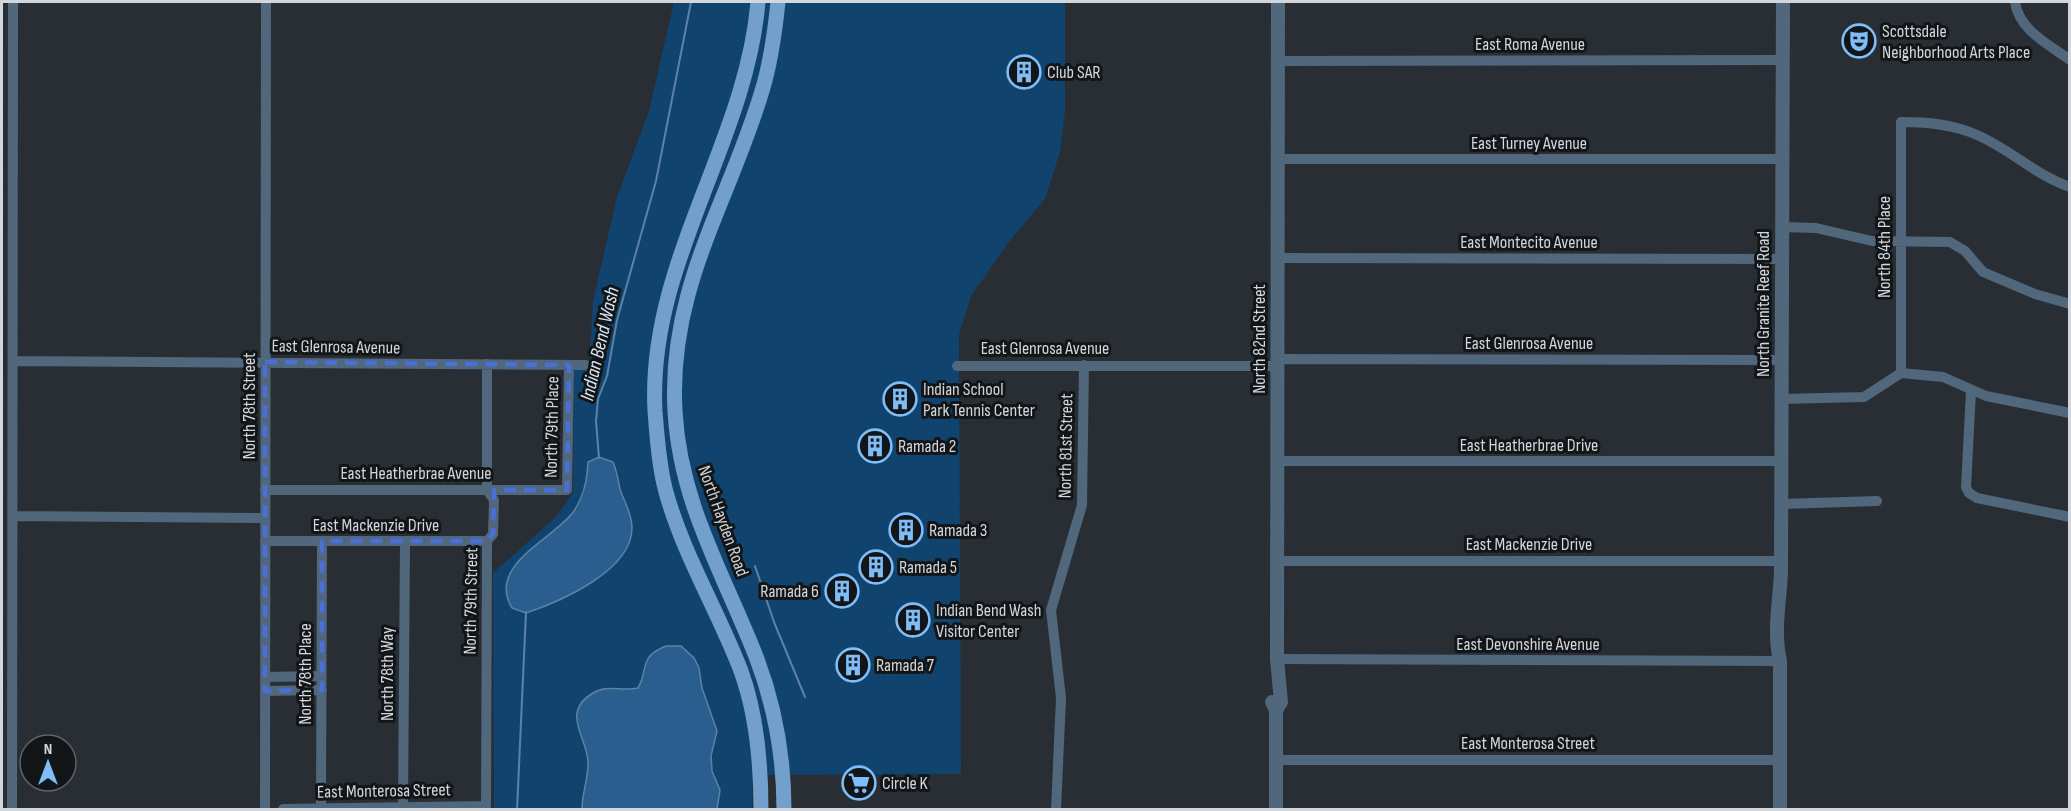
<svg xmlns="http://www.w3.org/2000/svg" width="2071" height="811" viewBox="0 0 2071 811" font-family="'Sofia Sans Condensed',sans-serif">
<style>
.green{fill:#10446e}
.water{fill:#295e8e;stroke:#5c82a5;stroke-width:1.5}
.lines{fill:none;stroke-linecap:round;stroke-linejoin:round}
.stream{stroke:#5c82a5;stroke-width:2}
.minor{stroke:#51677c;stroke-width:10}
.tertiary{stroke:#51677c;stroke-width:14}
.primary{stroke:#729fcb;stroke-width:15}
.marked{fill:none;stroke:#4a70d8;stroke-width:4.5;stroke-dasharray:12 8;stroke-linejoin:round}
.labels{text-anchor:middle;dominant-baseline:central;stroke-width:6;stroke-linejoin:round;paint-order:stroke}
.poi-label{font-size:18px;fill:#d3d6da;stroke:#131618;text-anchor:start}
.street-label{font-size:18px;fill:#d3d6da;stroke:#131618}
.water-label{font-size:20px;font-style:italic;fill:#d6e5f3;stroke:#131618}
</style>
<rect width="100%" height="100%" fill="#282e34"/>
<path class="green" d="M 674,2 L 1065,2 L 1065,112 L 1060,152 L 1045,199 L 1008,243 L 971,296 L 959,335 L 961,774 L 753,775 L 752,809 L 494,809 L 493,573 L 556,517 L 573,492 L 574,369 L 589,369 L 593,301 L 617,197 L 649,111 Z"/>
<path class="water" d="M 599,457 L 613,462 C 617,471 618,480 620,489 C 624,502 632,513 632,528 C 632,571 559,602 526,613 L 512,608 C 486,565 553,540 574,511 C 584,495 587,481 588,462 Z
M 666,646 L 681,646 L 694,658 L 699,668 L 702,688 L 717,731 L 711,756 L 712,771 L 720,790 L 717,809 L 582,809 C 582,794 588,779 588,764 C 589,739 559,713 593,693 C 607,684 623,692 638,688 C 649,669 638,657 666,646 Z"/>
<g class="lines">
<path class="stream" d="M 599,458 L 596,421 L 598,399 L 607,376 L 617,320 L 656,181 L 691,2
M 755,566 L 774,622 L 805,697
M 517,810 L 526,612"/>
<path class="minor" d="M 2015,2 C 2019,30 2048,44 2070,60
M 1278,61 L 1782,60
M 1277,159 L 1782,159
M 1781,227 L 1816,228 L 1872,241 L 1950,242 L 1965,251 L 1983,272 L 2035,294 L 2070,304
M 1277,258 L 1781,259
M 1277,359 L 1781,360
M 13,361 L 586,365
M 957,366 L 1277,366
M 1901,373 L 1901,122 C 1927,122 1953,124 1977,135 C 2010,149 2035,175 2070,187
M 1971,391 L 1966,487 L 1969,493 L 1977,498 L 2070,517
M 1781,399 L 1864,397 L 1901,373 L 1943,377 L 1986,396 L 2070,413
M 1277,461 L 1781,461
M 265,490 L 567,490 L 569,365
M 1781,504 L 1877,501
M 13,516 L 265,518
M 265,541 L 487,541
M 1277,561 L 1781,561
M 1277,659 L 1780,661
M 265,677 L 321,676
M 265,691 L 322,690
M 1276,760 L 1780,760
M 321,806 L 322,541
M 403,806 L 405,541
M 283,809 L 486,806 L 487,541 L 493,534 L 494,500 L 487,490 L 487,364
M 12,810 L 13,2
M 265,810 L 266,2
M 1056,810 L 1061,698 L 1051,610 L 1082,505 L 1084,365"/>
<path class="tertiary" d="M 1272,702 L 1276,710 L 1276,810
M 1276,710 L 1281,702 L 1277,659 L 1278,2
M 1780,810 L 1780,661 C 1773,630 1780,601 1781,571 L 1783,2"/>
<path class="primary" d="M 758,2 C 746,144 647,264 655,411 C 657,436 659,467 666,492 C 683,554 718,611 741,671 C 757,715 761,763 761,810
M 778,2 C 775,31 771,62 762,91 C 729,202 668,288 675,411 C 680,504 724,574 757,659 C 775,707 784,758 784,810"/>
</g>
<path class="marked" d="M 265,362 L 569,365 L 567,490 L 494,490 L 493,534 L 487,541 L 322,541 L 322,690 L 265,691 Z"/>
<defs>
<symbol id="theatre-ring" viewBox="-11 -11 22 22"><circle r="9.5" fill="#131618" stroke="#7fbdf9" stroke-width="1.5"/><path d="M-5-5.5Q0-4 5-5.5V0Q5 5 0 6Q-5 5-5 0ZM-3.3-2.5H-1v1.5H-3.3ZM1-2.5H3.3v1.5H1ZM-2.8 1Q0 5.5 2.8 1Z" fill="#7fbdf9"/></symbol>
<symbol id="building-ring" viewBox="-11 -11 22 22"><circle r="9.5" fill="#131618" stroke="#7fbdf9" stroke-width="1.5"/><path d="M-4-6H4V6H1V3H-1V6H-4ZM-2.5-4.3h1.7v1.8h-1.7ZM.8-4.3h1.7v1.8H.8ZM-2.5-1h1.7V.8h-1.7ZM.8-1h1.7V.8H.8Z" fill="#7fbdf9"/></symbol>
<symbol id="supermarket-ring" viewBox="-11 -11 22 22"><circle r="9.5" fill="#131618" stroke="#7fbdf9" stroke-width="1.5"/><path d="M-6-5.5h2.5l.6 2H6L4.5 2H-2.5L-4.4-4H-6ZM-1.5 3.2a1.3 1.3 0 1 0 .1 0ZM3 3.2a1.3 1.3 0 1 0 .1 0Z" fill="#7fbdf9"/></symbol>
</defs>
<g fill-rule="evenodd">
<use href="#theatre-ring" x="1840" y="22" width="38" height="38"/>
<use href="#building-ring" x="1005" y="53" width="38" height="38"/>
<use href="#building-ring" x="881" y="380" width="38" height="38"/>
<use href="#building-ring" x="856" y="427" width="38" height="38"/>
<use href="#building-ring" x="887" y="511" width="38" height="38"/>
<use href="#building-ring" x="857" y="548" width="38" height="38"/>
<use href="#building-ring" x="823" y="572" width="38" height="38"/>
<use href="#building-ring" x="894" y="601" width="38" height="38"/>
<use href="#building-ring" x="834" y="646" width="38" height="38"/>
<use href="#supermarket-ring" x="840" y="764" width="38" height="38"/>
</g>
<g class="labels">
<g class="poi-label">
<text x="1882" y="31">Scottsdale<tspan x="1882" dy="21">Neighborhood Arts Place</tspan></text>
<text x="1047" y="72">Club SAR</text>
<text x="923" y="389">Indian School<tspan x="923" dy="21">Park Tennis Center</tspan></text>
<text x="898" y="446">Ramada 2</text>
<text x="929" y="530">Ramada 3</text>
<text x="899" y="567">Ramada 5</text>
<text x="819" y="591" text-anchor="end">Ramada 6</text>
<text x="936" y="610">Indian Bend Wash<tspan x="936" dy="21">Visitor Center</tspan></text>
<text x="876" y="665">Ramada 7</text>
<text x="882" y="783">Circle K</text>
</g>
<g class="street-label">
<text x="1530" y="44">East Roma Avenue</text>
<text x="1529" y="143">East Turney Avenue</text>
<text x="1529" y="242">East Montecito Avenue</text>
<text transform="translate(1884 247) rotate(-90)">North 84th Place</text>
<text transform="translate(1763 304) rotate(-90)">North Granite Reef Road</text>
<text transform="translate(1259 339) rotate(-90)">North 82nd Street</text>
<text x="1529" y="343">East Glenrosa Avenue</text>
<text transform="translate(336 347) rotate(1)">East Glenrosa Avenue</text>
<text x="1045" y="348">East Glenrosa Avenue</text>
<text transform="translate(249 406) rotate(-90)">North 78th Street</text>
<text transform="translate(552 427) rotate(-89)">North 79th Place</text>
<text x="1529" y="445">East Heatherbrae Drive</text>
<text transform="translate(1066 446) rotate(-89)">North 81st Street</text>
<text x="416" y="473">East Heatherbrae Avenue</text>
<text transform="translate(723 521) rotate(70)">North Hayden Road</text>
<text x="376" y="525">East Mackenzie Drive</text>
<text x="1529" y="544">East Mackenzie Drive</text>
<text transform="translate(471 601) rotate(-89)">North 79th Street</text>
<text x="1528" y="644">East Devonshire Avenue</text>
<text transform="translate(305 674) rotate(-90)">North 78th Place</text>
<text transform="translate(387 674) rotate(-90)">North 78th Way</text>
<text x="1528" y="743">East Monterosa Street</text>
<text transform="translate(384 791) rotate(-1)">East Monterosa Street</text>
</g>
<g class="water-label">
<text transform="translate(600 344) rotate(-77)">Indian Bend Wash</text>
</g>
</g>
<rect width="2071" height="811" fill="none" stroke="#d3d6da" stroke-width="6"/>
<g transform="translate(48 763)"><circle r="28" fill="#131618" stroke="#606366" stroke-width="1.5"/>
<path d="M0-4.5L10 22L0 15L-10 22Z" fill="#7fbdf9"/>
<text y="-9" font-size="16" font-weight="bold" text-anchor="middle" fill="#d3d6da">N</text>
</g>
</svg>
